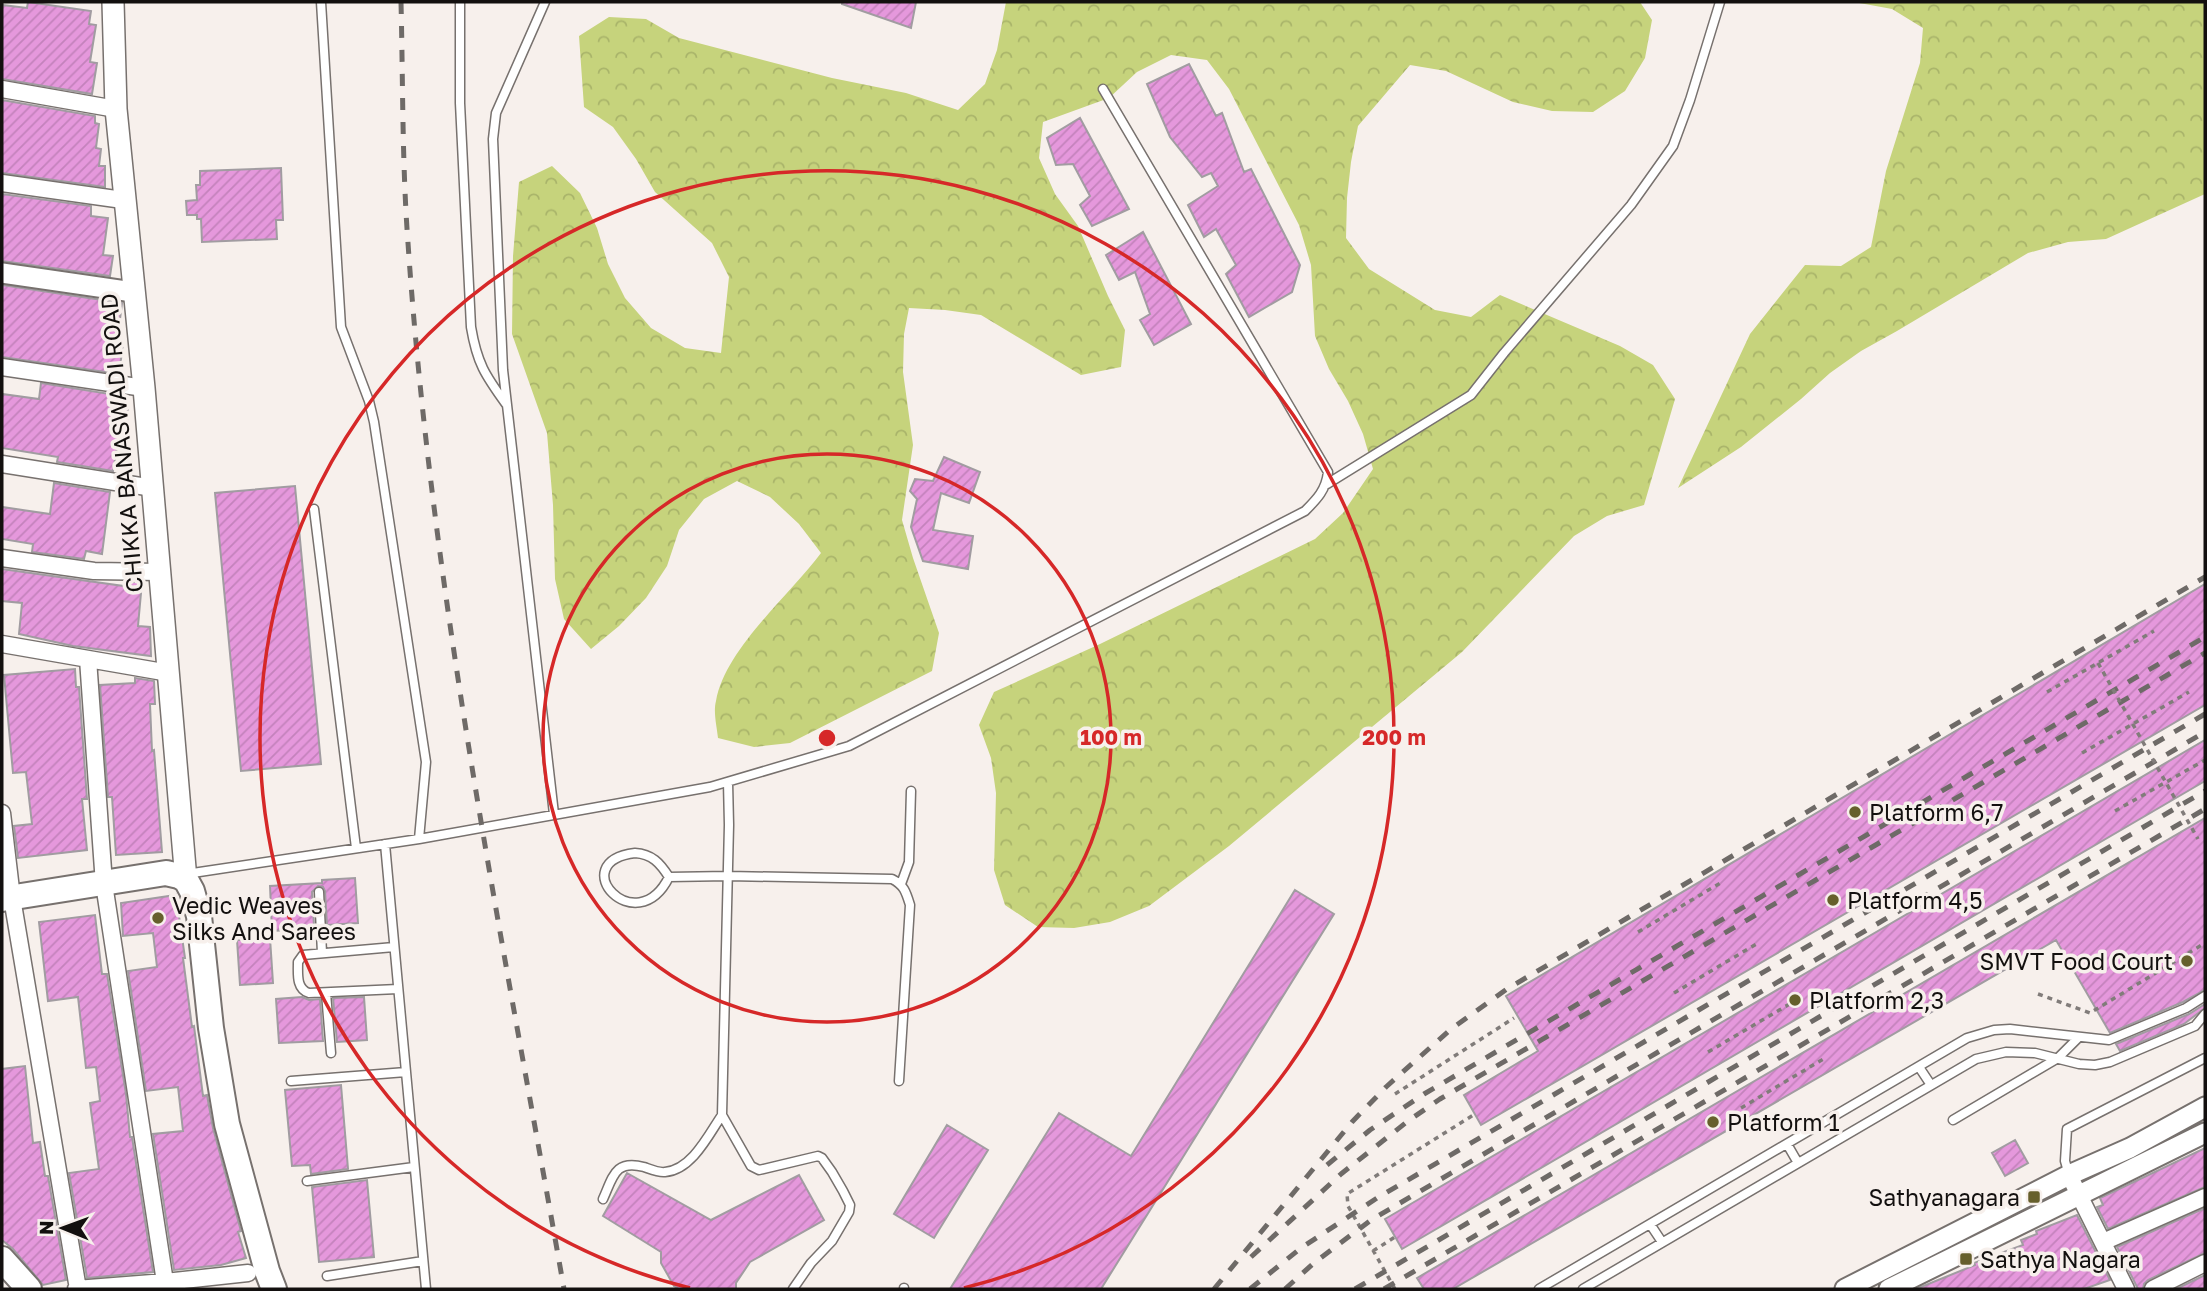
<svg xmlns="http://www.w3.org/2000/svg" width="2207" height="1291" viewBox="0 0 2207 1291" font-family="'Golos Text',sans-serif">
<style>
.forest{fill:url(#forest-crowns)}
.building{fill:url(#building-hatch);stroke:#a19ca1;stroke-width:2}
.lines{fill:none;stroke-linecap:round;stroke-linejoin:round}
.service-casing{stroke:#77716e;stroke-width:11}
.minor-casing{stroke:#77716e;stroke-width:19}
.tertiary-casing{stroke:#77716e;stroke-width:23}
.secondary-casing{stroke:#77716e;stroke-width:24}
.primary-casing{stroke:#77716e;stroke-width:28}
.path{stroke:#817c7a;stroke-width:3.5;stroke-dasharray:5 5;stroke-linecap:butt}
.service{stroke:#fff;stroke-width:8}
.minor{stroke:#fff;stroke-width:16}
.tertiary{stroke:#fff;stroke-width:19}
.secondary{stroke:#fff;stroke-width:21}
.primary{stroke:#fff;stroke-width:24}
.rail{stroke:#6e6a67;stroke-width:5;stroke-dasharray:12 12;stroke-linecap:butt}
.path-bridge{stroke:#817c7a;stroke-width:3.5;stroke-dasharray:5 5;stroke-linecap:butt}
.ring{fill:none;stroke:#d62828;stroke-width:3.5}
.poi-dot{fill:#665f2c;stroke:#f7f0ec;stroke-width:2.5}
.labels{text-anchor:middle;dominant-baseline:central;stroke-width:7;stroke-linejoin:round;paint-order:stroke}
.street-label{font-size:23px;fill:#13100f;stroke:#f7f0ec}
.poi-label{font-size:23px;fill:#13100f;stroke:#f7f0ec;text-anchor:start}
.centre{fill:#d62828;stroke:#f7f0ec;stroke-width:3.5}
.ring-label{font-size:21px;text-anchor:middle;font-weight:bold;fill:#d62828;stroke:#f7f0ec;stroke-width:7;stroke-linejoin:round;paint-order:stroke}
</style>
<defs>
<pattern id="forest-crowns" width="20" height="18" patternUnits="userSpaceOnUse" patternTransform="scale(1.75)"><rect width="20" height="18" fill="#c6d37c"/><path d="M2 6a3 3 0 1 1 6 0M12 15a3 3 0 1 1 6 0" fill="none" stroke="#a9b46a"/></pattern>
<pattern id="building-hatch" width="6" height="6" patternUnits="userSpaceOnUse" patternTransform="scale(1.75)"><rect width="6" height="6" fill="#e598dc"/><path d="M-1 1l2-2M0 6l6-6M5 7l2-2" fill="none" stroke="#c482bc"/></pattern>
</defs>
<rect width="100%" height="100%" fill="#f7f0ec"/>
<path class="forest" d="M 1006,2 L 1640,2 L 1652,20 L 1645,58 L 1625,91 L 1593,112 L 1552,111 L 1513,102 L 1446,71 L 1410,65 L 1358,126 L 1351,162 L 1347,198 L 1346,238 L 1369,269 L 1435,310 L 1471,317 L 1500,295 L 1620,346 L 1653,365 L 1675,399 L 1644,505 L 1607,516 L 1574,536 L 1462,652 L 1229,846 L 1149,906 L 1110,922 L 1074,928 L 1038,927 L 1005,905 L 994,870 L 996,793 L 991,758 L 979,725 L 994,692 L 1100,644 L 1315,539 L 1343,513 L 1373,469 L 1363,434 L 1348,401 L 1329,369 L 1315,336 L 1311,265 L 1299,225 L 1229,89 L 1207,60 L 1171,55 L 1137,72 L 1109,98 L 1043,122 L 1039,158 L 1055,194 L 1078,226 L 1108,296 L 1125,330 L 1121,367 L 1081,375 L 981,315 L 945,310 L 909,308 L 904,334 L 903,372 L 913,445 L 902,520 L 913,558 L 939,633 L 932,671 L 790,743 L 754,747 L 718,738 C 717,727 713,712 716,701 C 725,649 790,595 821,553 L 799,524 L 770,497 L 737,481 L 704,499 L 679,530 L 667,566 L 646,598 L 619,626 L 591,649 L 564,619 L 555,579 L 553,505 L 547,433 L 512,334 L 513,256 L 519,182 L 552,166 L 580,193 L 597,228 L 608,264 L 625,298 L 651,328 L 685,348 L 721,353 L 729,277 L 712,243 L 655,192 L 636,159 L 613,127 L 584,107 L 579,36 L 609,17 L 646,19 L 679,38 L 832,78 L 906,93 L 958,110 L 985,84 L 997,50 Z
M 1828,2 L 2205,2 L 2205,194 L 2106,239 L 2068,242 L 2028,253 L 1897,331 L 1861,351 L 1830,373 L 1801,399 L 1741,447 L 1678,488 L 1750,334 L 1805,265 L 1841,266 L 1871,247 L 1886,171 L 1920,63 L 1923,28 L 1892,9 L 1854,2 Z"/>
<path class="building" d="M 28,2 L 91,11 L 89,24 L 96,25 L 90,62 L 97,63 L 92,94 L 2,79 L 2,5 L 27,8 Z
M 842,2 L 916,2 L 911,28 L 842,4 Z
M 1189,64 L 1216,116 L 1222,113 L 1244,172 L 1251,169 L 1300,265 L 1292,292 L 1249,317 L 1226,274 L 1236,265 L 1216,229 L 1204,237 L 1188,205 L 1218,186 L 1211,173 L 1202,177 L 1170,137 L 1147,84 Z
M 2,100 L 95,116 L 95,123 L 99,124 L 96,148 L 101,149 L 99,166 L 105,166 L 105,187 L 2,173 Z
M 1080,118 L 1129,209 L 1092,226 L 1080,205 L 1090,196 L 1073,164 L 1056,165 L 1047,138 Z
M 281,168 L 283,220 L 276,220 L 277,239 L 202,242 L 201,219 L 197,219 L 197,215 L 187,215 L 186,201 L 197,200 L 196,185 L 200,185 L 200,171 Z
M 2,194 L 91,206 L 91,216 L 108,218 L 103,255 L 113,256 L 110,276 L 2,261 Z
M 1143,232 L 1191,324 L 1154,345 L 1140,320 L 1150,314 L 1135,272 L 1119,280 L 1106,255 Z
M 2,285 L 122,303 L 117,343 L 123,344 L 119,374 L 2,357 Z
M 41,383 L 116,395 L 116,398 L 128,399 L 126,449 L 117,448 L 113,471 L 57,462 L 58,457 L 2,448 L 2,394 L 39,399 Z
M 944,457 L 980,472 L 969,503 L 941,493 L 933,530 L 973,536 L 968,569 L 923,561 L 911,527 L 917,499 L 910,491 L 915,479 L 933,481 Z
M 54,483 L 110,492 L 102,554 L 86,551 L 84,559 L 32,552 L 33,544 L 2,539 L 2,507 L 50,514 Z
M 295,486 L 321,764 L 241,771 L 215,493 Z
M 2,569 L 124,586 L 124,582 L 142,582 L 138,626 L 150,627 L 151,656 L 73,646 L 19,634 L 22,603 L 2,601 Z
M 2205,584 L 2205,705 L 1481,1125 L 1464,1095 L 1538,1051 L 1506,996 Z
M 75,669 L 76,687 L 79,687 L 87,799 L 82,799 L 87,850 L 18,858 L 14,826 L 32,824 L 26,772 L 13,773 L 4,675 Z
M 135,678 L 154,681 L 155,704 L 150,704 L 152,751 L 154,750 L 162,852 L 116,855 L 112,797 L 108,797 L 100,685 L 135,683 Z
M 2205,740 L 2205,781 L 1402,1249 L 1385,1219 Z
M 2205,818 L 2205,990 L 2183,1002 L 2110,1033 L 2056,940 L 1453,1289 L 1424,1289 L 1417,1278 Z
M 355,878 L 358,923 L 327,925 L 325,891 L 323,887 L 318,886 L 312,892 L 314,926 L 305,926 L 306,929 L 272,931 L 270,886 L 322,883 L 322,880 Z
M 1295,890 L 1334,914 L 1101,1289 L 950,1289 L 1059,1113 L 1131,1156 Z
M 176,895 L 185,958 L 183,958 L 192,1027 L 194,1026 L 203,1096 L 207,1095 L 213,1128 L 241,1231 L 238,1232 L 246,1258 L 221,1265 L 174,1270 L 153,1134 L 183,1131 L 178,1087 L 146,1091 L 128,971 L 157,967 L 153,933 L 123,936 L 121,903 Z
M 95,915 L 102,974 L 107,974 L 126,1094 L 130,1137 L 132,1137 L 153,1272 L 87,1278 L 69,1173 L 99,1169 L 90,1103 L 100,1101 L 96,1067 L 86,1068 L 78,997 L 48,1001 L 39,922 Z
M 270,938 L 273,983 L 240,985 L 237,940 Z
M 302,997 L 309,1000 L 320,999 L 323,1041 L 279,1043 L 276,999 Z
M 364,997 L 367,1040 L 337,1042 L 333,998 Z
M 2205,1004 L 2205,1008 L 2184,1024 L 2120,1051 L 2116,1044 L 2189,1014 Z
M 25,1066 L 33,1143 L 40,1142 L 45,1176 L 48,1176 L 66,1280 L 43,1285 L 13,1249 L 2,1240 L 2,1069 Z
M 341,1085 L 348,1169 L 311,1174 L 310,1165 L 292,1166 L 285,1090 Z
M 947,1125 L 988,1150 L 934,1238 L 894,1214 Z
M 2015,1140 L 2028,1163 L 2005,1176 L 1992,1153 Z
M 2205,1148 L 2205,1187 L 2108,1229 L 2097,1207 L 2103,1205 L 2100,1198 Z
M 627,1173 L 711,1220 L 799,1175 L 824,1220 L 750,1262 L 736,1283 L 736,1289 L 679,1289 L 674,1286 L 661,1263 L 661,1252 L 603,1216 Z
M 367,1180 L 374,1257 L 319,1262 L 312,1187 Z
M 2205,1208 L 2205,1253 L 2148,1280 L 2144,1284 L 2143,1289 L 2138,1289 L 2117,1247 Z
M 2077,1215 L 2110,1280 L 2084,1289 L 1916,1289 L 1975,1265 L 1974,1263 L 2023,1245 L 2021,1240 L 2037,1234 L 2036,1231 Z
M 2205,1275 L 2205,1289 L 2176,1289 Z"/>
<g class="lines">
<defs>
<path id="service" d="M 321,2 L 341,327 L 369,401 L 374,422 L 426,762 L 419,839
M 460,2 L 460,103 L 471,327 C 477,363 485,375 506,404
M 545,2 L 496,113 L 493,139 L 503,370 L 554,814
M 1327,484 L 1471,395 L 1504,353 L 1631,205 L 1673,146 L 1690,100 L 1720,2
M 314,509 L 356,848
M 728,782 L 729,825 L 722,1115 L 751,1166 L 759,1170 L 818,1156 L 822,1158 L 832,1172 L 843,1191 L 850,1205 L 849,1212 L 832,1241 L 811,1263 L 793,1289
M 385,844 L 426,1289
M 635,853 C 652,854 660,863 669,877 C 636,943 563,862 635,853 Z
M 186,874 L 419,839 L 710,787 L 849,746 L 1305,511 C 1317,499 1326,490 1328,472 L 1103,89
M 669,877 L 728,876 L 892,879 C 904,885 906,892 910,905 L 899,1081
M 901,884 L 909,862 L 911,791
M 319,892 L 322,953
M 394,947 L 303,955 L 298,962 C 298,974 296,989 309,993 L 398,989
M 326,993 L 331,1053
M 1919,1067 L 1931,1085
M 291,1081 L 406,1072
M 1953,1120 L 2058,1058 L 2079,1037
M 1787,1144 L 1798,1163
M 2069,1175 L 2065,1161 L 2067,1129 L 2205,1058
M 307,1181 L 414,1167
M 603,1199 C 613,1177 615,1159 644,1167 C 650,1169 659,1173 665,1172 C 692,1170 709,1134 722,1115
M 1650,1224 L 1662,1242
M 327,1276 L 423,1261
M 904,1289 L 904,1288
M 1539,1289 L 1967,1038 L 1994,1030 L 2010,1029 L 2109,1040 L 2186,1008 L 2205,996
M 1583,1289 L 1976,1059 L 2006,1052 L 2035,1053 L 2079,1064 L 2095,1065 L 2110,1062 L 2195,1026 L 2205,1014"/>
<path id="minor" d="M 2,89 L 116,109
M 2,183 L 123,200
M 2,367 L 144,388
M 2,464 L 153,488
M 2,558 L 94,571 L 160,572
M 2,644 L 169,673
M 88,659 L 104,884 L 165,1282
M 2,813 L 12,898 L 78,1289
M 2069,1175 L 2126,1289
M 2103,1242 L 2205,1197
M 76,1289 L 165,1282 L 248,1273
M 2153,1289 L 2205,1263"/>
<path id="tertiary" d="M 2,273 L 133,292
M 1845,1289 L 2069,1175 L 2130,1148 L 2205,1107
M 1889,1289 L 2205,1133"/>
<path id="secondary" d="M 113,2 L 116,109 L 144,388 L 186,880"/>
<path id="primary" d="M 2,899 L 166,873 L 179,876 L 186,880 L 192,891 L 199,916 L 211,1028 L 227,1124 L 267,1271 L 274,1289
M 2,1259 L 29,1289"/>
</defs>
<use href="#service" class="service-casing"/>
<use href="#minor" class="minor-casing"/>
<use href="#tertiary" class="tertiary-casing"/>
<use href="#secondary" class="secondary-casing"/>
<use href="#primary" class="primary-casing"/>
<path class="path" d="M 2047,692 L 2154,631
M 2082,753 L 2189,692
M 2115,811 L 2205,760
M 1638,932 L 1722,882
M 1674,993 L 1758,943
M 2038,994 L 2090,1013 L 2205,943
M 1708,1052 L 1793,1002
M 1395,1094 L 1514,1018
M 1741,1108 L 1825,1058
M 1373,1251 L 1395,1237
M 1395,1289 L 1348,1206 L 1347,1194 L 1475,1114"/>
<use href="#service" class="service"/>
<use href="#minor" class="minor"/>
<use href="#tertiary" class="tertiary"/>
<use href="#secondary" class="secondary"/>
<use href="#primary" class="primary"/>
<path class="rail" d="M 401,2 C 403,82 402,163 408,243 C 432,595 503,942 564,1289
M 1327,1165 L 1370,1130 L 1424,1094 L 2205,637
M 1251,1257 L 1341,1174 L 1408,1121 L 1440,1099 L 2205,653
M 1214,1289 L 1352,1122 L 1386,1087 L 1451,1029 L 1507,989 L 2205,577
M 1250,1289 L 1301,1248 L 1377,1198 L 2205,714
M 1285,1289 L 1314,1263 L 1371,1220 L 2205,732
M 1355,1289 L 2205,791
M 1384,1289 L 2205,809"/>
<path class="path-bridge" d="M 2098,663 L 2198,839"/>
</g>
<g class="ring">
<circle cx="827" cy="738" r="284"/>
<path d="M690 1288A567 567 0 1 1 964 1288"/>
</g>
<g class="poi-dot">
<circle cx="1855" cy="812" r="7"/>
<circle cx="1833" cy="900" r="7"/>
<circle cx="158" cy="918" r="7"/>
<circle cx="2187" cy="961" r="7"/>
<circle cx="1795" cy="1000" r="7"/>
<circle cx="1713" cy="1122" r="7"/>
<rect x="2027" y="1190" width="14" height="14" rx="3.5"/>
<rect x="1959" y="1252" width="14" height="14" rx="3.5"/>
</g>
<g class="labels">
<g class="street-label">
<text transform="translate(121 443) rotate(-95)">CHIKKA BANASWADI ROAD</text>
</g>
<g class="poi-label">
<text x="1869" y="812">Platform 6,7</text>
<text x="1847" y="900">Platform 4,5</text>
<text x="172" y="905">Vedic Weaves<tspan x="172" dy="26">Silks And Sarees</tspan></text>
<text x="2173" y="961" text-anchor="end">SMVT Food Court</text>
<text x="1809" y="1000">Platform 2,3</text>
<text x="1727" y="1122">Platform 1</text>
<text x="2020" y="1197" text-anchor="end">Sathyanagara</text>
<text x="1980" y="1259">Sathya Nagara</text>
</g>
</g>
<circle cx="827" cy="738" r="10" class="centre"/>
<g class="ring-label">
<text x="1111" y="745">100 m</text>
<text x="1394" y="745">200 m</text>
</g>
<rect width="2207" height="1291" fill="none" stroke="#13100f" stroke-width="7"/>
<g transform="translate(63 1228) rotate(271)" stroke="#f7f0ec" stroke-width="5" paint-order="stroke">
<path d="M0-5L12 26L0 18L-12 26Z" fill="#13100f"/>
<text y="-10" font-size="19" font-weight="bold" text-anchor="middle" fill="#13100f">N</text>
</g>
</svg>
